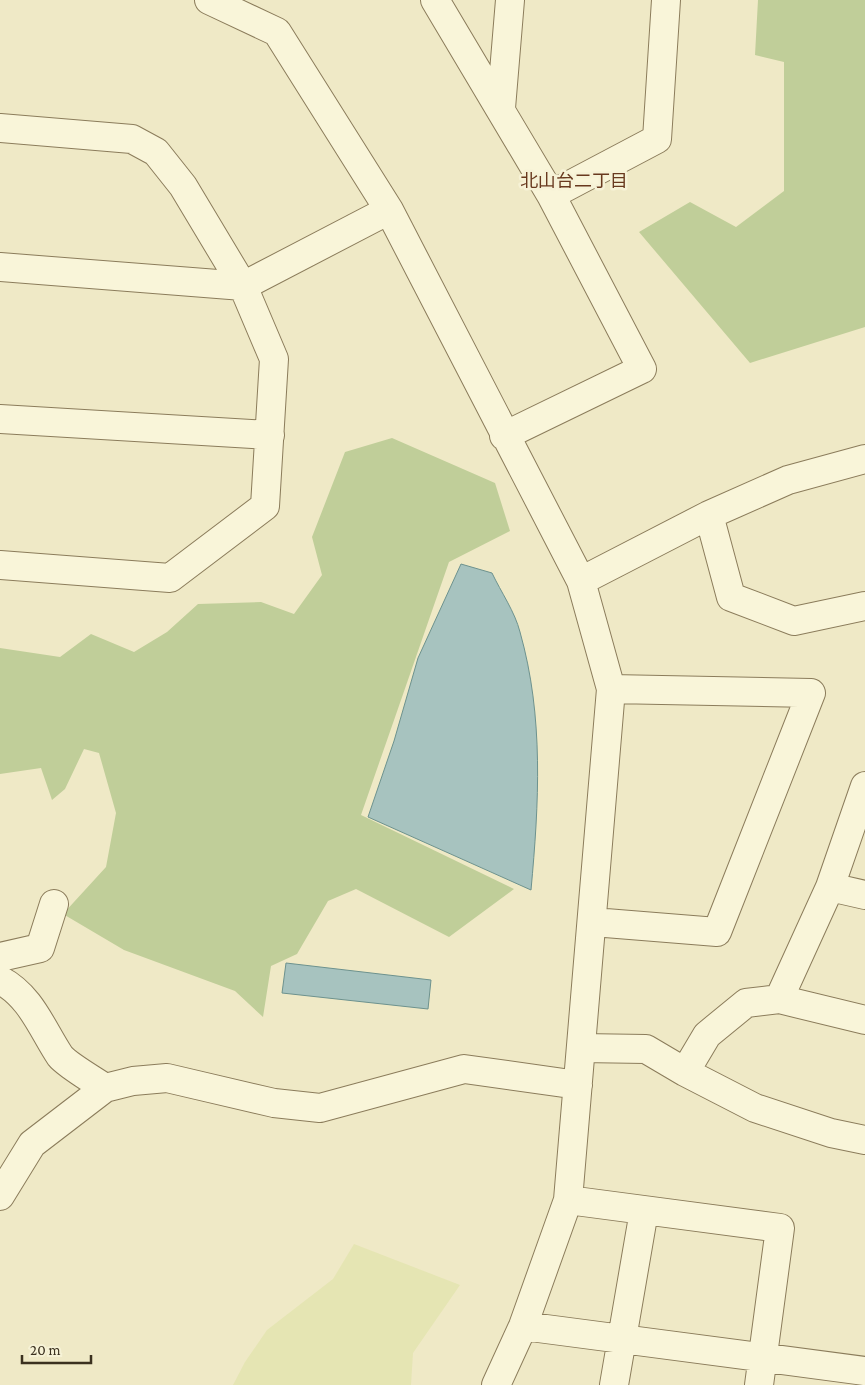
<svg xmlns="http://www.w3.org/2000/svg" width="865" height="1385" viewBox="0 0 865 1385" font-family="'Crimson Pro','Noto Sans JP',serif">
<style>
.farmland{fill:#e5e5b3}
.green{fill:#c0ce99}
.water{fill:#a7c3bf;stroke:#6d928e}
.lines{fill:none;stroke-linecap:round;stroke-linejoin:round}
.minor-casing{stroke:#8b7c5b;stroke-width:30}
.minor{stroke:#f9f5d9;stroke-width:28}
.labels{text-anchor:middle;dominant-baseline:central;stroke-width:5;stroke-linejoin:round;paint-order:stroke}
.neighbourhood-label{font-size:18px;fill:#68391e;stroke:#f6f2d6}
</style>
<rect width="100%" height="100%" fill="#efe9c6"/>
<path class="farmland" d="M 354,1244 L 460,1285 L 413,1353 L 411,1385 L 233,1385 L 245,1362 L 267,1330 L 333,1279 Z"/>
<path class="green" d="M 758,0 L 865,0 L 865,327 L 750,363 L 639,232 L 690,202 L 736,227 L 784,191 L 784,62 L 755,55 Z
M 392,438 L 495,483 L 510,531 L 449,562 L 361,815 L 514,889 L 449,937 L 356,889 L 328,901 L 297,954 L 271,966 L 263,1017 L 235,991 L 124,950 L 63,914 L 106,867 L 116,813 L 99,753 L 84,749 L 65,789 L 52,800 L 41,768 L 0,774 L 0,648 L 60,657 L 91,634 L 134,652 L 167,632 L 198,604 L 261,602 L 294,614 L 322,575 L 312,537 L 345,452 Z"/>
<path class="water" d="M 461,564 L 492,573 C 501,592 515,612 520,632 C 544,717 539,803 531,890 L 368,817 L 394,741 L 418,658 Z
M 286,963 L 431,980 L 428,1009 L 282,993 Z"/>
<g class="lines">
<defs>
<path id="minor" d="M 209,0 L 277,32 L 389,210 L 581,581 L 611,689 L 568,1200 L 523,1326 L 496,1385
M 435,0 L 551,195 L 642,369 L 504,436
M 501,108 L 510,0
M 0,128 L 132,139 L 156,152 L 183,186 L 243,286 L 274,359 L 265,506 L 170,578 L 0,565
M 551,195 L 657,139 L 666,0
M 0,267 L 243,286 L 389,210
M 0,419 L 270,435
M 709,515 L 731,597 L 794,621 L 865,606
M 581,581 L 709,515 L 788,480 L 865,459
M 865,786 L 830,887 L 779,999 L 865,1020
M 830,887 L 865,895
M 593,922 L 717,932 L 811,693 L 611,689
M 0,957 L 40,948 L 54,904
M 0,980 C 31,996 42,1029 60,1056 C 67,1065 95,1081 105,1088
M 581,1048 L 646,1049 L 685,1072 L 755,1108 L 831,1133 L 865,1140
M 685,1072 L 707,1035 L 746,1003 L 779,999
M 0,1196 L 32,1144 L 105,1088 L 133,1081 L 167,1078 L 274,1103 L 320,1108 L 464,1069 L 578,1085
M 568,1200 L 780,1228 L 759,1385
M 523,1326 L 865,1371
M 614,1385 L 644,1211"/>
</defs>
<use href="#minor" class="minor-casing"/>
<use href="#minor" class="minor"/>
</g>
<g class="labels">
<g class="neighbourhood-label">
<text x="574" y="181">北山台二丁目</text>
</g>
</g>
<path d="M22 1355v8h69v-8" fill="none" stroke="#3b311f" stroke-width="2.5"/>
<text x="30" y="1355" font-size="15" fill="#3b311f" stroke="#f6f2d6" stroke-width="4" paint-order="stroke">20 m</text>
</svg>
